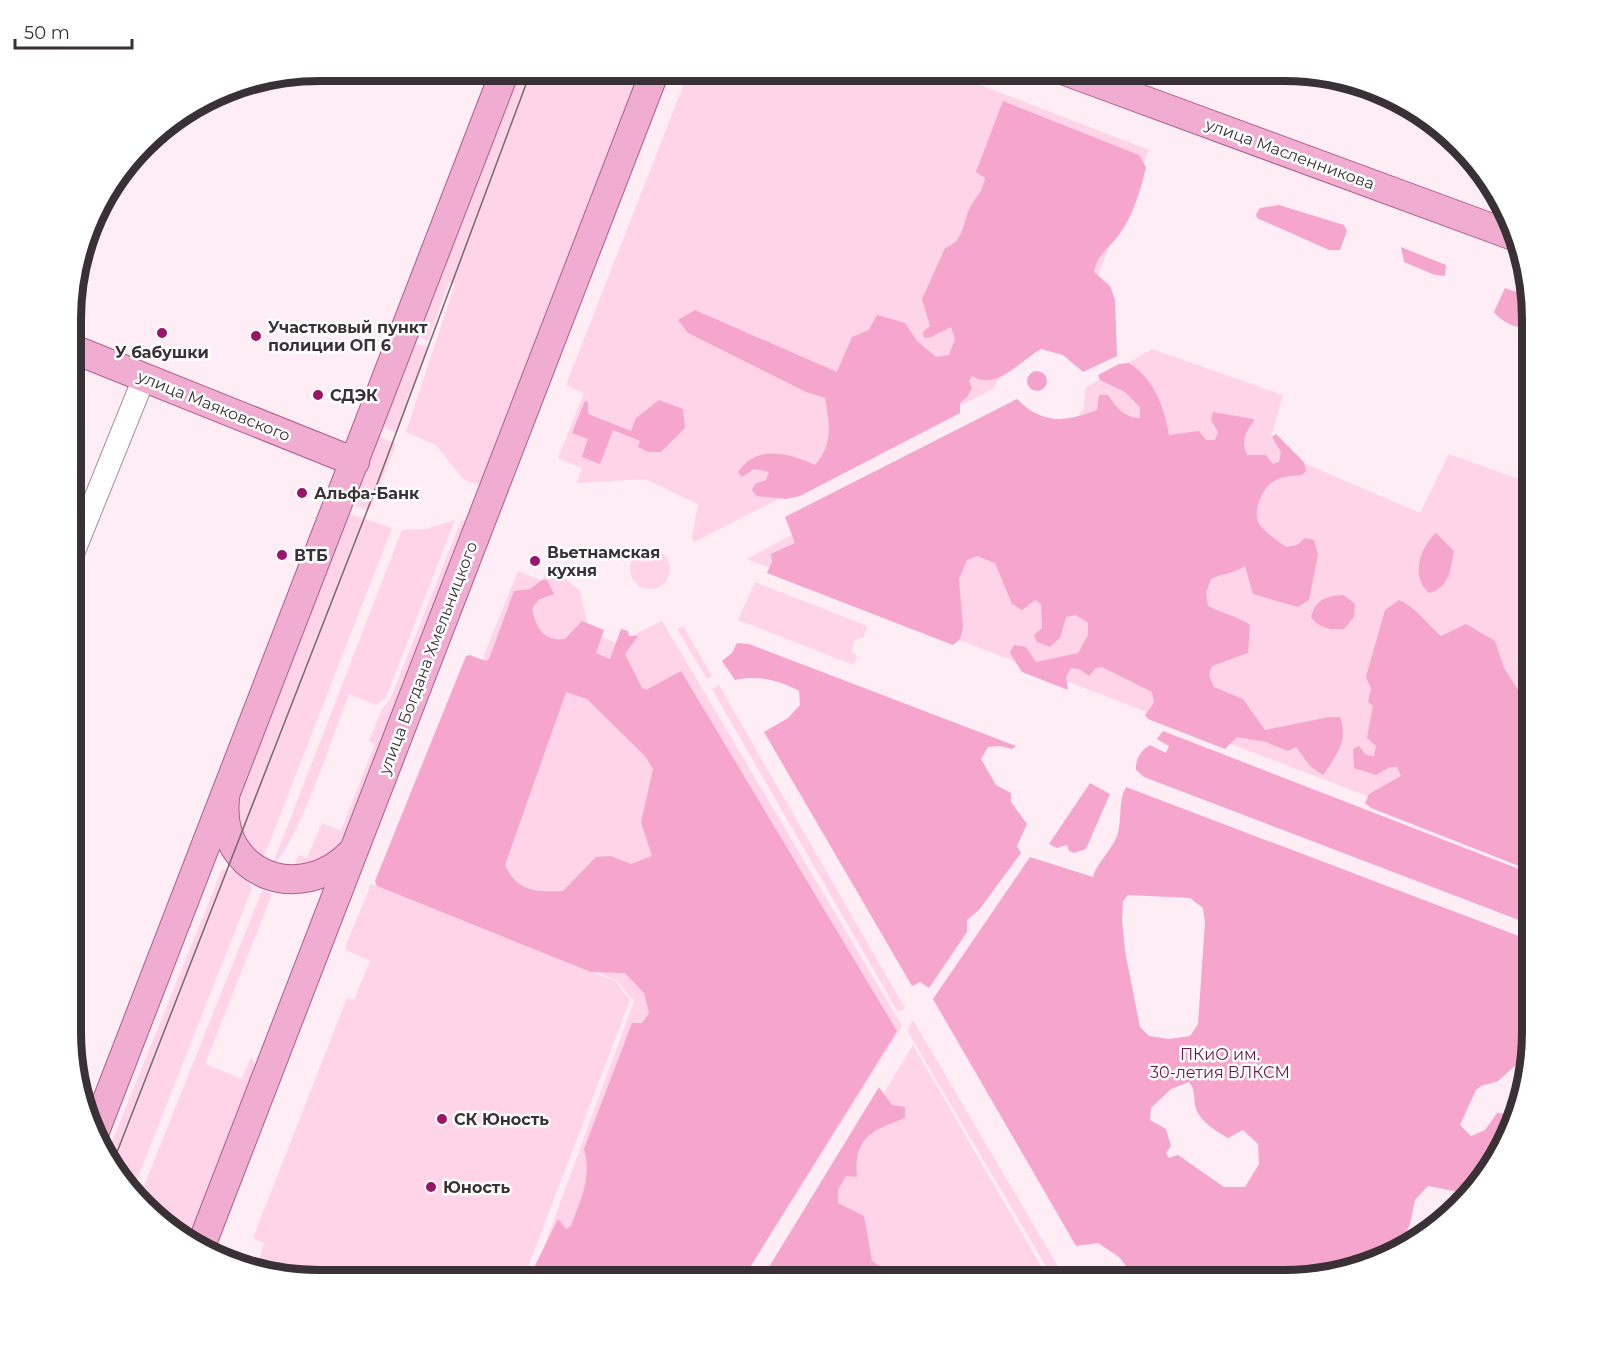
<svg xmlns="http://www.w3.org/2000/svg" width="1603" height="1351" viewBox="0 0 1603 1351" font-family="Montserrat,sans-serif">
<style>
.green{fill:#ffd3e8}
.forest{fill:#f6a5cd;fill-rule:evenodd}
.water{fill:#f3a3cb}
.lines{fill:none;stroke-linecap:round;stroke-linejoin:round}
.minor-casing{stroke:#a49099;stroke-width:24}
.major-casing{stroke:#ab5e87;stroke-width:30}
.minor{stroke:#fff;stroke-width:22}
.major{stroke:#f1add1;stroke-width:28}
.tram{stroke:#756a6f;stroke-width:1.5}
.poi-dot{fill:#991569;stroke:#fff;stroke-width:2}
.labels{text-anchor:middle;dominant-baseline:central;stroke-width:5;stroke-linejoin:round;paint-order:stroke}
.street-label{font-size:16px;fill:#393135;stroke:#fff}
.poi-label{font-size:16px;font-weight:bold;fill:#393135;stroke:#fff;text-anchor:start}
.park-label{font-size:16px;fill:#6f124c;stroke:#fff}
.rim{fill:none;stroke:#393135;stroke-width:8}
</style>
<rect width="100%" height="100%" fill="#ffedf5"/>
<path class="green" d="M 519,71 L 631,71 L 633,88 L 629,105 L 482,486 L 464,480 L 436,445 L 406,432 L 455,284 L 449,282 L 428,341 L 415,335 Z
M 689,71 L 944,71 L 1149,150 L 1097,277 L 1013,353 L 993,389 L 694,542 L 692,537 L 698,504 L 645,479 L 577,483 L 582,468 L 558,458 L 584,393 L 566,385 Z
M 409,341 L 428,347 L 397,433 L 378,425 Z
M 1152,349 L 1283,395 L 1271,437 L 1285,455 L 1420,513 L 1449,454 L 1532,484 L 1532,859 L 747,559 L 1021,411 L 1047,425 L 1073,422 L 1084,408 L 1085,388 Z
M 375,434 L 396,444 L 370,510 L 349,504 Z
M 345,512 L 392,528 L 261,864 L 231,817 Z
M 455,520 L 386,697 L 376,705 L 349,694 C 334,732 298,844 272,866 L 402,530 L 426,529 Z
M 467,520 L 343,840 L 318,866 L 292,871 L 299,855 L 307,858 L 322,823 L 341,831 L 375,744 L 369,741 L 382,709 L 390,700 L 461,521 Z
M630 569a20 20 0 1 1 40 0a20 20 0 1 1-40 0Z
M 548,565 L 580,591 L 589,632 L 617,643 L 662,621 L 902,1026 L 742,1280 L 532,1280 L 634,1001 L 616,980 L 381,882 L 481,663 L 518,571 L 542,581 Z
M 755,582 L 867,626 L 864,637 L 855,640 L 852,651 L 857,656 L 854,665 L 738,620 Z
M 683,626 L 712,676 L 707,679 L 677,629 Z
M 719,685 L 905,1008 L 898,1012 L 712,689 Z
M 222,870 L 239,870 L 252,888 L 132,1192 L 106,1156 Z
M 371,884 L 615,981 L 630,1000 L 523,1280 L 303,1280 L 257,1269 L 264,1243 L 253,1238 L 347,998 L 354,1000 L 370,961 L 346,950 L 346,945 Z
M 262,891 L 272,894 L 205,1064 L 242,1079 L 251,1057 L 256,1066 L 190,1239 L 143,1208 L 138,1201 Z
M 913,1020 L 1066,1280 L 1054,1280 L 907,1030 Z
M 913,1045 L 1049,1280 L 770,1280 Z"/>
<path class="forest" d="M 1003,101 L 1139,155 L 1146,167 C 1141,188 1135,210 1123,229 C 1112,247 1098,251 1094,272 L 1110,286 L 1115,300 L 1117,356 L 1083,372 L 1063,355 L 1041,349 C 1018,362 998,391 972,376 L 969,381 L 972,388 L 967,397 L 960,403 L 960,413 L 800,496 L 786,499 L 757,496 L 752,490 L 755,484 L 766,480 L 769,472 L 754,469 L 742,477 L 738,472 C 757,444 789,453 815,465 C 833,445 830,424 825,398 L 806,392 L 688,333 L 678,320 L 695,310 L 837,372 L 852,337 L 869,330 L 877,315 L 905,323 L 917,341 L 936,357 L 949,355 L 955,339 L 951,327 L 931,337 L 924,338 L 923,332 L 930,326 L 922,299 L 945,248 C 966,241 962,220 972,204 C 979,192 981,195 985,178 L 976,172 Z
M 1279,205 L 1344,225 L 1347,231 L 1340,250 L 1329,250 L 1257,218 L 1256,214 L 1260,208 Z
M 1401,247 L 1446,265 L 1445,276 L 1435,275 L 1404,262 Z
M 1505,288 L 1528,296 L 1532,326 C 1519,331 1503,323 1494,312 Z
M 1129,363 C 1154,379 1164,406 1169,435 L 1199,431 L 1206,440 L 1215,440 L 1218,432 L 1211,420 L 1213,412 L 1253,419 L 1254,421 C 1245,433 1241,440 1247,455 L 1266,455 L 1273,464 L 1279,462 L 1281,452 L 1272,437 L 1276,434 L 1304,462 L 1306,471 L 1302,475 C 1292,476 1283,476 1274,481 C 1263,487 1253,509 1258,522 C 1264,533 1277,540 1286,547 L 1297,545 L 1305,538 L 1314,540 L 1318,555 L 1309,600 L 1298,607 L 1253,594 L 1245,566 C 1236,573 1221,574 1211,579 L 1206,593 L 1208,606 C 1221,613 1240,617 1250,625 L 1248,653 L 1212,666 L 1209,675 L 1214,687 L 1243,699 L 1265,730 L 1329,717 L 1340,717 C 1349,741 1336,756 1323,775 L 1310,766 L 1296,747 L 1288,751 L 1266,742 L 1237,737 L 1225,749 L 1148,719 L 1145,715 L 1154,703 L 1152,692 L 1102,667 L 1096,668 L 1089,676 L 1079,669 L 1071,668 L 1066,677 L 1068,690 L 1022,672 L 1010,653 L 1014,645 L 1026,647 L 1036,662 L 1078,653 L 1088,635 L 1088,623 L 1076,615 L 1066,617 L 1060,638 L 1050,647 L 1037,642 L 1034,635 L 1042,628 L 1041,604 L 1035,600 L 1022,610 L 1012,604 L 995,563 L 977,556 L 967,560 L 959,579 L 963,627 L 960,639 L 953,645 L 767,573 L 772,562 L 771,554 L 795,543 L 785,517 L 1017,399 C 1043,425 1065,422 1097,410 L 1099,395 L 1108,395 C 1116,407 1124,418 1140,418 L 1140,407 L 1125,392 L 1100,380 L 1098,375 L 1119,364 Z
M 659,400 L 683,409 L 685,428 L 661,452 L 649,452 L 638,447 L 640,441 L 613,430 L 600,464 L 582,457 L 588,439 L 572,433 L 585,401 L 588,402 L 588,414 L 631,431 L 636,418 Z
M 1436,533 L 1454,551 C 1450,569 1450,588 1429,593 C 1411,577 1419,548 1436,533 Z
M 542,580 L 547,580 L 554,594 L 538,600 L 532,609 C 536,628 544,642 565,639 L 582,621 L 604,630 L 596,653 L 610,659 L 621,629 L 628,631 L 629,636 L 638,636 L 625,654 L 642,688 L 646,690 L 681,671 L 897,1031 L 742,1280 L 528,1280 L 558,1219 L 566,1229 L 571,1226 C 581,1198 592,1179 584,1149 L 632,1023 L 642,1023 L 649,1013 L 644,993 L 625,973 L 591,972 L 377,886 L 375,881 L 466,656 L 470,655 L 485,661 L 489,659 L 514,591 L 530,589 ZM 566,692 L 587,699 L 646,757 L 653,769 L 641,822 L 652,856 L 631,864 L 611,856 L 596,857 L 563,891 C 537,892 517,892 505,865 Z
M 1344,595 L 1355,604 L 1354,617 L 1344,629 C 1330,630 1320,629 1311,617 C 1316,599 1326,596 1344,595 Z
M 1399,600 C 1416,607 1427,624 1441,636 L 1466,624 L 1495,641 L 1504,668 L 1519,691 L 1532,688 L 1532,871 L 1371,808 L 1365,803 L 1369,794 L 1401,776 L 1397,767 L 1390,767 L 1376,775 L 1354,768 L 1353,749 L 1359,746 L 1366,755 L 1374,756 L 1376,746 L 1367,738 L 1373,706 L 1368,702 L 1371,689 L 1366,677 L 1385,610 Z
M 737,643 L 749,644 L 1016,746 L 1012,749 L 1000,746 L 988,747 L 981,759 L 996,785 L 1011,793 L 1011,802 L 1027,824 L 1017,846 L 1021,853 L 979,910 L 967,920 L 967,932 L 929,988 L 920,982 L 912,986 L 764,732 L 788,718 L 800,705 L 799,691 C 778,680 758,675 735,680 L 722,661 L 732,653 Z
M 1163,731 L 1532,874 L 1532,925 L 1144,777 L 1136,770 C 1135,760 1141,750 1150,745 L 1166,753 L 1169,746 L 1157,739 Z
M 1090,783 L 1110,794 L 1086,849 L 1074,853 L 1069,851 L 1067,845 L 1057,848 L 1049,844 Z
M 1126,787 L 1532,941 L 1532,1049 L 1530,1059 L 1525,1057 L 1498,1081 L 1481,1086 L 1476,1090 L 1460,1125 L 1471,1136 L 1485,1130 L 1497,1113 L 1510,1114 L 1513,1122 L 1508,1135 L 1469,1194 L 1428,1186 L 1415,1200 L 1410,1224 L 1399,1248 L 1380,1261 L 1284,1280 L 1137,1280 L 1119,1257 L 1098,1243 L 1076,1246 L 933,999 L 1030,857 L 1093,877 C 1096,864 1113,849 1118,833 C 1122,817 1118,801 1126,787 ZM 1128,895 L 1190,898 L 1203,908 L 1205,922 L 1198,1024 L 1190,1036 L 1169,1039 L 1149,1036 L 1140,1027 L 1125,951 L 1122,920 L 1123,901 ZM 1189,1082 C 1196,1090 1193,1100 1196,1109 C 1201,1122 1217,1132 1228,1138 L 1243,1130 L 1258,1144 L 1259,1164 L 1245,1187 L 1224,1187 L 1178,1155 L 1169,1158 L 1166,1153 L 1171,1146 L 1166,1129 L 1150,1120 L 1151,1108 L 1171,1089 Z
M 879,1087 L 892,1105 L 905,1107 L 905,1118 C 873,1130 853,1137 857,1177 L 846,1176 L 838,1190 L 838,1203 L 864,1216 L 872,1261 L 902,1280 L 761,1280 Z"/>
<path class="water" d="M1027 381a10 10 0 1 1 20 0a10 10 0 1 1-20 0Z"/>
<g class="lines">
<defs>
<path id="minor" d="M 72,556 L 144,378"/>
<path id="major" d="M 1065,71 L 1516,237
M 73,349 L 355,462
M 225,799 C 217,875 301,906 352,852
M 94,1134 L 505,71
M 201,1246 L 655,71"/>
</defs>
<use href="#minor" class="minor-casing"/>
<use href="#major" class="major-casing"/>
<use href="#minor" class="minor"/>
<use href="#major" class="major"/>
<path class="tram" d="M 112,1165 L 367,511 L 531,71"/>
</g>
<g class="poi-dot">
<circle cx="162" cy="333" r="6"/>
<circle cx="256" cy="336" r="6"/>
<circle cx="318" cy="395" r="6"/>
<circle cx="302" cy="493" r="6"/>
<circle cx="282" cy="555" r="6"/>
<circle cx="535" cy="561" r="6"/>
<circle cx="442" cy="1119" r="6"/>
<circle cx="431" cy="1187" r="6"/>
</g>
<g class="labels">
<g class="street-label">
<text transform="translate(1290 154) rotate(20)">улица Масленникова</text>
<text transform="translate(214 406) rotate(22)">улица Маяковского</text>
<text transform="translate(428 658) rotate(-69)">улица Богдана Хмельницкого</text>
</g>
<g class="poi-label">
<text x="268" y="327">Участковый пункт<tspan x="268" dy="18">полиции ОП 6</tspan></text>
<text x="162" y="352" text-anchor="middle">У бабушки</text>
<text x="330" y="395">СДЭК</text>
<text x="314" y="493">Альфа-Банк</text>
<text x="547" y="552">Вьетнамская<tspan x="547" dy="18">кухня</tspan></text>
<text x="294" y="555">ВТБ</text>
<text x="454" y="1119">СК Юность</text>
<text x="443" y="1187">Юность</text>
</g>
<g class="park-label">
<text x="1220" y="1054">ПКиО им.<tspan x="1220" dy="18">30-летия ВЛКСМ</tspan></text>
</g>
</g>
<path d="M0 0H1603V1351H0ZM319 81H1284A238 238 0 0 1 1522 319V1032A238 238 0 0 1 1284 1270H319A238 238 0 0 1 81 1032V319A238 238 0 0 1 319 81Z" fill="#fff" fill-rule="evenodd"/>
<path class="rim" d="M319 81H1284A238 238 0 0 1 1522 319V1032A238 238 0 0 1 1284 1270H319A238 238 0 0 1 81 1032V319A238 238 0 0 1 319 81Z"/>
<path d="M15 39v9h117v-9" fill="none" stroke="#393135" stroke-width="3"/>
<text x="24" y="39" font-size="18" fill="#393135" stroke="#ffffff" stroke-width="4.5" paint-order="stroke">50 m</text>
</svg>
